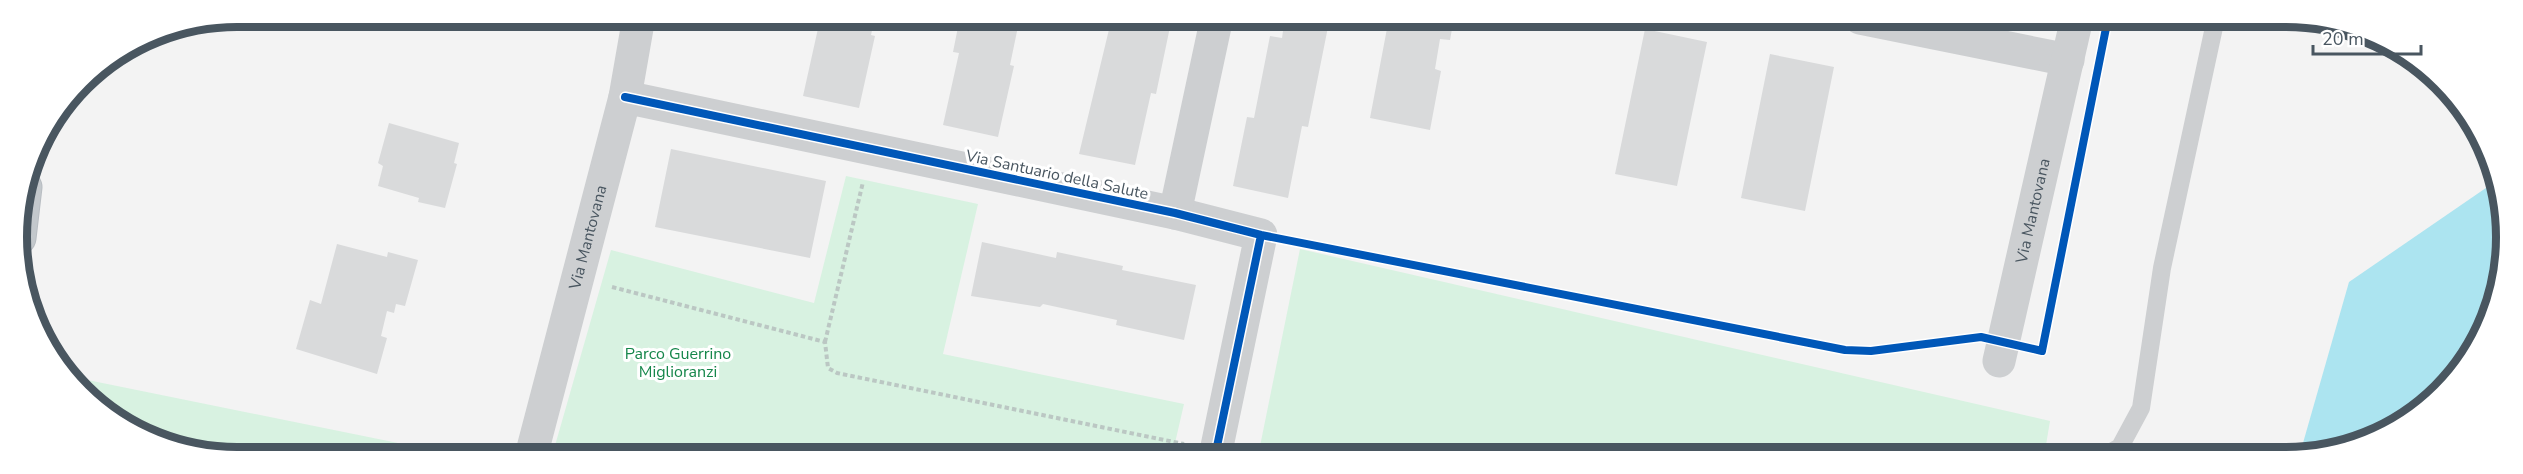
<svg xmlns="http://www.w3.org/2000/svg" width="2523" height="474" viewBox="0 0 2523 474" font-family="'Nunito Sans',sans-serif">
<style>
.green{fill:#d8f2e1}
.water{fill:#ace4f0}
.building{fill:#d9dadb}
.lines{fill:none;stroke-linecap:round;stroke-linejoin:round}
.trunk-casing{stroke:#b8bdc2;stroke-width:35}
.path{stroke:#bbc7c3;stroke-width:4;stroke-dasharray:4.5 3;stroke-linecap:butt}
.service{stroke:#cdcfd1;stroke-width:18}
.minor{stroke:#cdcfd1;stroke-width:33}
.tertiary{stroke:#cdcfd1;stroke-width:33}
.trunk{stroke:#c3c8cc;stroke-width:33}
.cycleway-casing{stroke:#fff;stroke-width:11}
.cycleway{stroke:#0057b8;stroke-width:8}
.labels{text-anchor:middle;dominant-baseline:central;stroke-width:6;stroke-linejoin:round;paint-order:stroke}
.street-label{font-size:16px;fill:#495660;stroke:#fff}
.park-label{font-size:16px;fill:#15864a;stroke:#fff}
.rim{fill:none;stroke:#495660;stroke-width:8}
</style>
<rect width="100%" height="100%" fill="#f3f3f3"/>
<path class="green" d="M 846,176 L 978,204 L 943,354 L 1184,404 L 1172,456 L 552,456 L 611,250 L 814,303 Z
M 1300,249 L 2050,421 L 2044,457 L 1258,456 Z
M 68,376 L 462,456 L 209,456 L 127,428 L 71,382 Z"/>
<path class="water" d="M 2499,179 L 2505,265 L 2484,335 L 2442,393 L 2383,435 L 2299,457 L 2349,282 Z"/>
<path class="building" d="M 824,17 L 875,17 L 871,35 L 875,36 L 859,108 L 803,96 L 819,24 L 822,25 Z
M 960,17 L 1020,17 L 1010,65 L 1014,66 L 998,137 L 943,125 L 959,53 L 953,52 Z
M 1112,17 L 1166,17 L 1165,25 L 1170,27 L 1156,94 L 1151,93 L 1135,165 L 1079,154 Z
M 1285,17 L 1330,17 L 1308,127 L 1302,126 L 1288,198 L 1233,186 L 1247,117 L 1254,118 L 1270,36 L 1282,38 Z
M 1389,18 L 1454,18 L 1450,40 L 1440,39 L 1435,69 L 1441,71 L 1430,130 L 1370,118 Z
M 1645,29 L 1707,42 L 1677,186 L 1615,174 Z
M 1770,54 L 1834,67 L 1805,211 L 1741,198 Z
M 389,123 L 459,143 L 454,163 L 457,164 L 445,208 L 418,202 L 419,198 L 378,186 L 383,166 L 378,163 Z
M 671,149 L 826,181 L 810,258 L 655,227 Z
M 982,242 L 1056,258 L 1057,252 L 1123,266 L 1122,270 L 1196,285 L 1184,340 L 1116,325 L 1117,320 L 1043,304 L 1040,307 L 971,296 Z
M 337,244 L 387,257 L 388,252 L 418,260 L 405,306 L 396,304 L 394,313 L 387,311 L 381,336 L 387,338 L 377,374 L 296,349 L 310,300 L 321,304 Z"/>
<g class="lines">
<defs>
<path id="trunk" d="M 19,238 L 25,187"/>
</defs>
<use href="#trunk" class="trunk-casing"/>
<path class="path" d="M 612,287 L 825,342 L 828,368 L 837,373 L 1184,444
M 825,342 L 863,182"/>
<path class="service" d="M 2102,457 L 2120,447 L 2141,408 L 2162,268 L 2216,18"/>
<g class="minor">
<path d="M 1860,18 L 2068,60"/>
<path d="M 625,97 L 1175,213 L 1261,235 L 1215,456"/>
<path d="M 1175,213 L 1217,17"/>
<path id="s1" d="M 1999,361 L 2077,18"/>
</g>
<path class="tertiary" id="s2" d="M 531,456 L 625,97 L 639,17"/>
<use href="#trunk" class="trunk"/>
<defs>
<path id="cycleway" d="M 625,97 L 1175,213 L 1261,235 L 1845,350 L 1871,351 L 1981,337 L 2042,351 L 2108,18
M 1215,456 L 1261,235"/>
</defs>
<use href="#cycleway" class="cycleway-casing"/>
<use href="#cycleway" class="cycleway"/>
</g>
<g class="labels">
<g class="street-label">
<text transform="translate(1057 175) rotate(12)">Via Santuario della Salute</text>
<text stroke="none"><textPath href="#s1" startOffset="154">Via Mantovana</textPath></text>
<text stroke="none"><textPath href="#s2" startOffset="226">Via Mantovana</textPath></text>
</g>
<g class="park-label">
<text x="678" y="354">Parco Guerrino<tspan x="678" dy="18">Miglioranzi</tspan></text>
</g>
</g>
<path d="M0 0H2523V474H0ZM237 27H2286A210 210 0 0 1 2496 237V237A210 210 0 0 1 2286 447H237A210 210 0 0 1 27 237V237A210 210 0 0 1 237 27Z" fill="#fff" fill-rule="evenodd"/>
<path class="rim" d="M237 27H2286A210 210 0 0 1 2496 237V237A210 210 0 0 1 2286 447H237A210 210 0 0 1 27 237V237A210 210 0 0 1 237 27Z"/>
<path d="M2313 45v9h108v-9" fill="none" stroke="#495660" stroke-width="3"/>
<text x="2322" y="45" font-size="18" fill="#495660" stroke="#ffffff" stroke-width="4.5" paint-order="stroke">20 m</text>
</svg>
